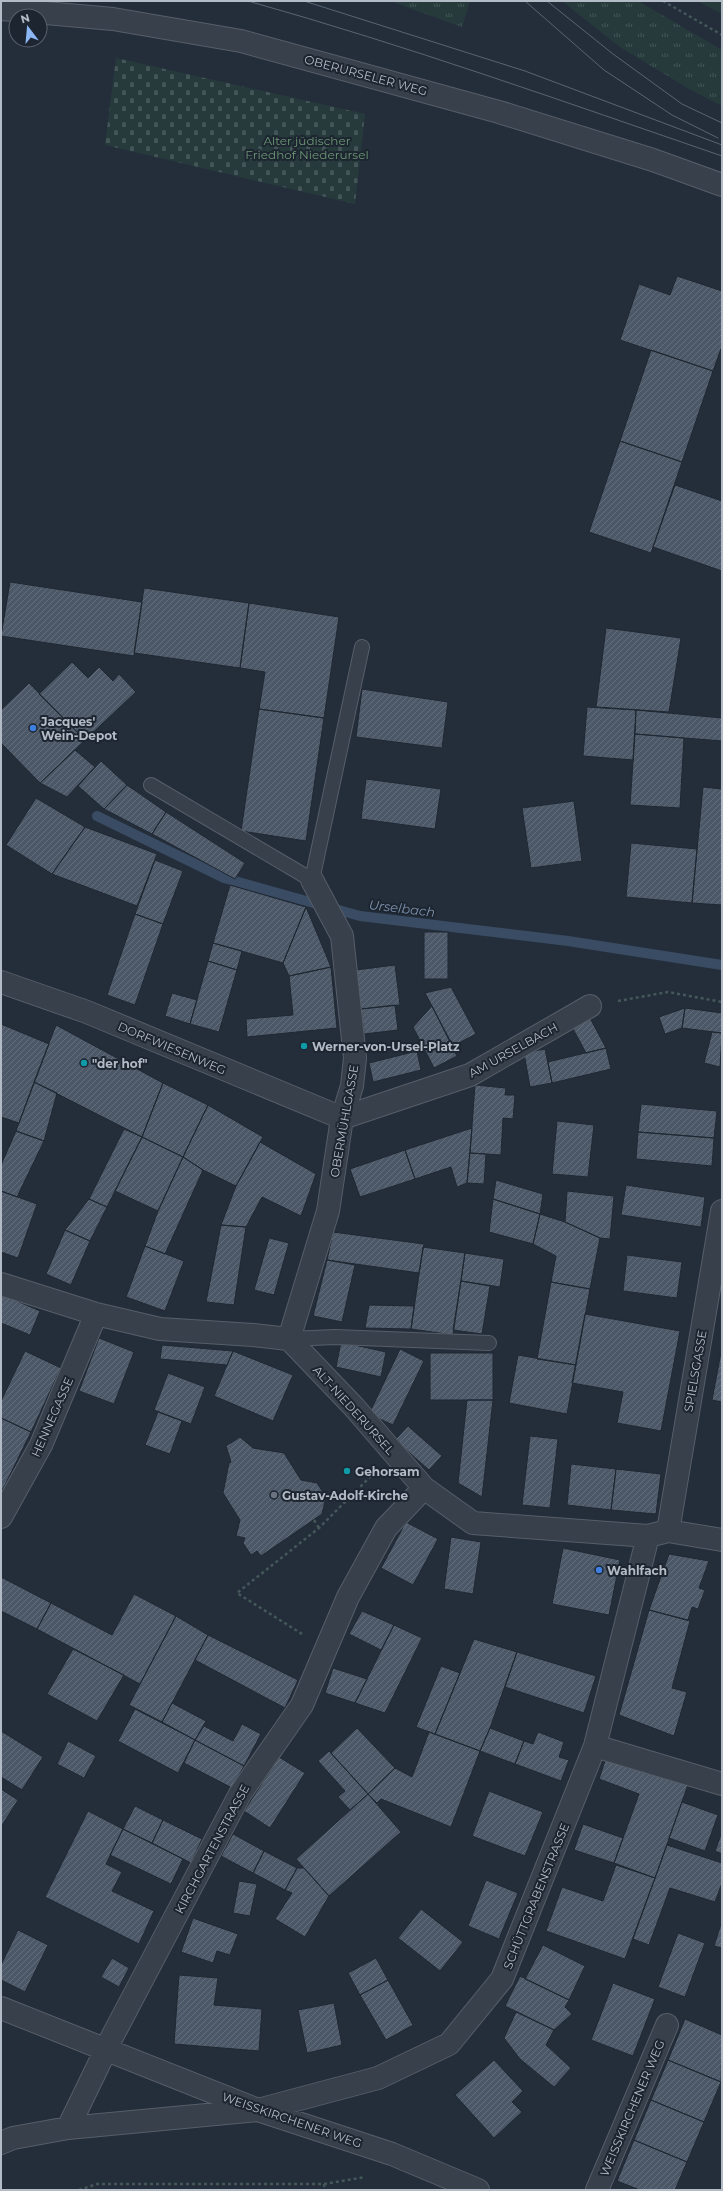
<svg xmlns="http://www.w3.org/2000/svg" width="723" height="2191" viewBox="0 0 723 2191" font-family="Montserrat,sans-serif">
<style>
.grass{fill:url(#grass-tufts)}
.cemetery{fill:url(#cemetery-stones)}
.garden{fill:#263a3c}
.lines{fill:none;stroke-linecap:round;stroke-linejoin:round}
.stream{stroke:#3a4c63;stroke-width:10}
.building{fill:url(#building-hatch);stroke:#1f2732}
.service-casing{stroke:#565e69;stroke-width:16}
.minor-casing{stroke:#565e69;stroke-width:24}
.path{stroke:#445759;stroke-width:2.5;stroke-dasharray:3 3;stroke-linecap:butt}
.service{stroke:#38404b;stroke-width:14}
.minor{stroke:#38404b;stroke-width:22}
.tram{stroke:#5a6472;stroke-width:1}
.shop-dot{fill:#3f7fe0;stroke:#1d2530;stroke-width:1.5}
.culture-dot{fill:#0f9aa8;stroke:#1d2530;stroke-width:1.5}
.worship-dot{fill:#6b7280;stroke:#1d2530;stroke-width:1.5}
.labels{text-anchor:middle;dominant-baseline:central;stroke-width:4;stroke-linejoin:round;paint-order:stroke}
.street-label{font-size:12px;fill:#b3bbc7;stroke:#1d2530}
.park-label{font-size:12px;fill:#6b9774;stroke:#1d2530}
.poi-label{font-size:12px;font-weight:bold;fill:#b3bbc7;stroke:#1d2530;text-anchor:start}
.water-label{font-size:13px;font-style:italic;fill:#7c92ad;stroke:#1d2530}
</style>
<defs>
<pattern id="grass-tufts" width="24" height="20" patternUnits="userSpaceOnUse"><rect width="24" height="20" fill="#263a3c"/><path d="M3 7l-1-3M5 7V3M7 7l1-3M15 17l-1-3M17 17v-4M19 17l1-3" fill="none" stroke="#435557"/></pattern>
<pattern id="cemetery-stones" width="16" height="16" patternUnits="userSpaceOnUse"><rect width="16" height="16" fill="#263a3c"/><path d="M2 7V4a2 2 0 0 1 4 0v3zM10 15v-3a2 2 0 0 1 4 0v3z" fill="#435557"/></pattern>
<pattern id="building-hatch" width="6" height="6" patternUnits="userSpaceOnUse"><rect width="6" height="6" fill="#4c5867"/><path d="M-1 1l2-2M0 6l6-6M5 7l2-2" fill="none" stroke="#636e7b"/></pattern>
</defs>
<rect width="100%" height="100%" fill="#242e3b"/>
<path class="grass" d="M 390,1 L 470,1 L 462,27 Z
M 562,1 L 638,1 L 722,50 L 722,106 L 689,89 L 620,47 Z"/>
<path class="cemetery" d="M 116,58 L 365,114 L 355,204 L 105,145 Z"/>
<path class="garden" d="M 698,1 L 722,1 L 722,14 L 701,3 Z"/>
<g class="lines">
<path class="stream" d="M 97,816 L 224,878 L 360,916 L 568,941 L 722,965"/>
</g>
<path class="building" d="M 677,276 L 722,291 L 722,346 L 713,371 L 620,340 L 639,284 L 670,295 Z
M 651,350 L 713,371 L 682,462 L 620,441 Z
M 620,441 L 682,462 L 651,553 L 589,532 Z
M 675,485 L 722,501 L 722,571 L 653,547 Z
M 10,582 L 142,602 L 134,656 L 1,636 Z
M 144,588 L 249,603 L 240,668 L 134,653 Z
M 249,603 L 339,617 L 324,718 L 259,709 L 265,672 L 240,668 Z
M 606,628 L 681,638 L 669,712 L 596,707 Z
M 72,662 L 88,678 L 99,667 L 113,681 L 119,674 L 136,692 L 85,740 L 39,694 Z
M 29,683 L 85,740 L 40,783 L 1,743 L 1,710 Z
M 362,689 L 448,702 L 442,748 L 356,737 Z
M 587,707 L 636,710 L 633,760 L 583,756 Z
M 259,709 L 324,718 L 306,841 L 241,831 Z
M 636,710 L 722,718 L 722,741 L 635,734 Z
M 635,734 L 684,738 L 680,808 L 630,805 Z
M 75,750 L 95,767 L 67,797 L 40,783 Z
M 101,761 L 127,785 L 104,809 L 78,786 Z
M 366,779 L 441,789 L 435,829 L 361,819 Z
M 127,785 L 166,812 L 152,834 L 104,809 Z
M 703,787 L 722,789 L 722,905 L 692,903 Z
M 36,798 L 85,827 L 52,874 L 6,845 Z
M 574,801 L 582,861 L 531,868 L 522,808 Z
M 166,812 L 245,863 L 235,879 L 152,834 Z
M 85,827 L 157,854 L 137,906 L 52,874 Z
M 631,843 L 697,849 L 692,903 L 626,897 Z
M 155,860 L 183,871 L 163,924 L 135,914 Z
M 230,885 L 306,907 L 283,963 L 213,943 Z
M 306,907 L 331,967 L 289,976 L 283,963 Z
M 135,914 L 163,924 L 135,1005 L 107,995 Z
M 424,932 L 448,932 L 448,979 L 424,979 Z
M 213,943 L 242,951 L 237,970 L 208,961 Z
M 208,961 L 237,970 L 219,1032 L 190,1024 Z
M 395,965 L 400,1005 L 361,1009 L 356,970 Z
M 331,967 L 337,1028 L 247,1037 L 246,1019 L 293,1015 L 289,976 Z
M 451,987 L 476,1034 L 453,1046 L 425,993 Z
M 172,993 L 197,1000 L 190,1024 L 165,1016 Z
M 395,1005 L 398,1030 L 364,1034 L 361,1009 Z
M 432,1006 L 457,1056 L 434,1068 L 413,1027 Z
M 685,1008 L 682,1028 L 665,1034 L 659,1017 Z
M 685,1008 L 722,1013 L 722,1033 L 682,1028 Z
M 590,1018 L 606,1048 L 586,1053 L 572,1027 Z
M 1,1024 L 49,1044 L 19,1123 L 1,1117 Z
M 56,1025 L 163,1083 L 142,1137 L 34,1082 Z
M 712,1032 L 722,1033 L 720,1067 L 704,1063 Z
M 606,1048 L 611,1069 L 552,1083 L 548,1062 Z
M 545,1049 L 552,1083 L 530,1087 L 524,1053 Z
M 417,1051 L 421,1070 L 373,1082 L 369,1063 Z
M 34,1082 L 57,1093 L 44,1141 L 16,1131 Z
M 163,1083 L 208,1105 L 183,1157 L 142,1137 Z
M 475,1085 L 506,1088 L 505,1095 L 515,1095 L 513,1119 L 503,1118 L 501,1155 L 470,1153 Z
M 641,1104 L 717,1111 L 714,1138 L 638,1132 Z
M 208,1105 L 263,1137 L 236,1186 L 203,1170 L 183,1157 Z
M 557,1121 L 594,1125 L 588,1177 L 552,1174 Z
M 472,1128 L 467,1183 L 457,1187 L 451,1167 L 415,1179 L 405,1150 Z
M 124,1129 L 142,1137 L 107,1207 L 89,1199 Z
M 16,1131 L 44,1141 L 17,1197 L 1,1191 L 1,1165 Z
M 638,1132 L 714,1138 L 712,1166 L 636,1159 Z
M 142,1137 L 183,1157 L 158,1211 L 115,1191 Z
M 260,1142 L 316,1174 L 301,1216 L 262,1197 L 246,1227 L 221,1225 L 236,1186 Z
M 405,1150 L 415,1179 L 360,1197 L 350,1169 Z
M 470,1153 L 486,1154 L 484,1184 L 467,1183 Z
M 183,1157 L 203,1170 L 165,1254 L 145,1246 L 158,1211 Z
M 496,1180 L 543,1194 L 540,1214 L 493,1199 Z
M 626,1185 L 705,1197 L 701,1227 L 621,1215 Z
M 1,1191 L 37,1204 L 18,1258 L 1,1252 Z
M 567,1191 L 614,1196 L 610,1239 L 600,1238 L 565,1222 Z
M 89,1199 L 107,1207 L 90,1241 L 65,1230 Z
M 493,1199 L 540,1214 L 533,1244 L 489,1232 Z
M 540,1214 L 565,1222 L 600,1238 L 590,1289 L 551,1282 L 556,1256 L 533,1244 Z
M 221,1225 L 246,1227 L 234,1305 L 206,1302 Z
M 65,1230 L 90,1241 L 71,1285 L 46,1274 Z
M 333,1232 L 424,1244 L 419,1273 L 327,1260 Z
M 269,1238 L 289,1243 L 274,1295 L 254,1290 Z
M 145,1246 L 184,1261 L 165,1311 L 126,1297 Z
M 423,1247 L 465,1253 L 453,1335 L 411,1329 Z
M 465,1253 L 504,1259 L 500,1287 L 461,1281 Z
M 627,1255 L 682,1262 L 677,1298 L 623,1291 Z
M 327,1260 L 355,1265 L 342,1322 L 313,1316 Z
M 461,1281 L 490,1286 L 482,1334 L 453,1330 Z
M 551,1282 L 590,1289 L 576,1365 L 537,1359 Z
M 1,1294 L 40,1311 L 30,1335 L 1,1323 Z
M 369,1305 L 414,1306 L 411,1329 L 365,1328 Z
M 585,1314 L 680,1331 L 661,1431 L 617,1423 L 623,1392 L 572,1383 Z
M 99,1338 L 134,1352 L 114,1404 L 79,1391 Z
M 341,1342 L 386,1352 L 381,1377 L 336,1367 Z
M 162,1345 L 233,1351 L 227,1365 L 160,1359 Z
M 722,1347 L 722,1402 L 712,1400 Z
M 400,1349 L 424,1361 L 393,1425 L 369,1414 Z
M 25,1351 L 61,1368 L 31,1432 L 1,1418 L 1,1401 Z
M 233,1351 L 293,1375 L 273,1421 L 214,1396 Z
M 430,1353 L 493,1353 L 493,1400 L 430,1400 Z
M 518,1355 L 576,1365 L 567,1414 L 509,1403 Z
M 168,1373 L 205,1387 L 191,1424 L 154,1410 Z
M 467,1400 L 493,1400 L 482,1497 L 458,1483 Z
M 158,1412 L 182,1421 L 170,1454 L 145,1445 Z
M 1,1418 L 31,1432 L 3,1489 L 1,1489 Z
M 408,1426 L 442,1456 L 429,1470 L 395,1440 Z
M 530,1436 L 558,1439 L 550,1508 L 522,1505 Z
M 240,1437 L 253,1448 L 284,1453 L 301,1480 L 317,1483 L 326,1497 L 322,1514 L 261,1556 L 257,1551 L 251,1555 L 243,1543 L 245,1538 L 236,1536 L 240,1520 L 223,1493 L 229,1463 L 231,1462 L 226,1446 Z
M 571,1464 L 616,1469 L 611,1510 L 567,1505 Z
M 616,1469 L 661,1474 L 656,1514 L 611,1510 Z
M 406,1522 L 438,1539 L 413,1585 L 381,1568 Z
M 451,1537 L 481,1542 L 473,1594 L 444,1589 Z
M 563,1548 L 620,1560 L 609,1615 L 552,1604 Z
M 669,1554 L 709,1561 L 699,1588 L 705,1590 L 698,1609 L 692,1607 L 688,1620 L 649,1610 Z
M 1,1577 L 51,1603 L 37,1629 L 1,1611 Z
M 134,1594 L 176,1616 L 140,1684 L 37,1629 L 51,1603 L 112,1635 Z
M 649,1610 L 690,1621 L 672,1688 L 687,1692 L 674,1736 L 619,1715 Z
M 362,1611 L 394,1625 L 381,1650 L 349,1634 Z
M 176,1616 L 208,1635 L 162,1722 L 129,1705 Z
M 394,1625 L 422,1638 L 385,1713 L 355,1703 Z
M 208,1635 L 298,1680 L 285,1708 L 195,1660 Z
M 474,1639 L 517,1652 L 490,1728 L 480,1751 L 435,1734 Z
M 73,1649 L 124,1675 L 97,1721 L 47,1694 Z
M 517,1652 L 596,1676 L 584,1713 L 505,1687 Z
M 441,1666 L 460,1673 L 435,1734 L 416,1727 Z
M 333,1668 L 367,1679 L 355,1703 L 325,1693 Z
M 172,1703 L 206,1721 L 195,1740 L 162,1722 Z
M 135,1709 L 195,1740 L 178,1773 L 118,1741 Z
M 242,1724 L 261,1734 L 244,1766 L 195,1740 L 204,1726 L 233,1741 Z
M 357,1728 L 395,1768 L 368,1794 L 331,1753 Z
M 490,1728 L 524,1741 L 515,1764 L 480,1751 Z
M 1,1731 L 43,1757 L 22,1790 L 1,1777 Z
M 429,1732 L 480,1751 L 451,1827 L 381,1799 L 377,1803 L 368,1794 L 395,1768 L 412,1777 Z
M 538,1732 L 564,1742 L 559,1757 L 569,1760 L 561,1781 L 515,1764 L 524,1741 L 533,1744 Z
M 195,1740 L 244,1766 L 232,1788 L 184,1763 Z
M 68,1741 L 96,1756 L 84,1778 L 57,1764 Z
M 329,1751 L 368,1794 L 350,1810 L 338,1797 L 345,1791 L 318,1761 Z
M 279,1757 L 305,1773 L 270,1828 L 244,1811 Z
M 606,1758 L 689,1782 L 655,1878 L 614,1863 L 639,1794 L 599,1779 Z
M 1,1789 L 18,1800 L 1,1827 Z
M 489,1791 L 543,1812 L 525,1856 L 472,1836 Z
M 368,1794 L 401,1832 L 329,1896 L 296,1859 Z
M 682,1802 L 718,1815 L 705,1851 L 669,1838 Z
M 135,1806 L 163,1820 L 152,1843 L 123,1829 Z
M 88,1811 L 123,1829 L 106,1864 L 122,1872 L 112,1891 L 154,1911 L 139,1944 L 45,1897 Z
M 163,1820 L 202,1839 L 191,1863 L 152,1843 Z
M 583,1824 L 623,1838 L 614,1863 L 574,1850 Z
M 123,1829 L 183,1859 L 171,1884 L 110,1855 Z
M 722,1832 L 722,1854 L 715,1851 Z
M 233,1834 L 264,1851 L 253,1873 L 221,1856 Z
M 667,1845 L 722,1863 L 722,1883 L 715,1902 L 670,1888 L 649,1945 L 633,1939 Z
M 264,1851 L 297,1868 L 285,1890 L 253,1873 Z
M 616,1865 L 655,1878 L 625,1959 L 546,1931 L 562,1887 L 603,1901 Z
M 297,1868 L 304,1868 L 329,1896 L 305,1937 L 275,1919 L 292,1893 L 285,1890 Z
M 486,1880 L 518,1893 L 499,1939 L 468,1926 Z
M 239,1881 L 257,1884 L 250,1916 L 233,1913 Z
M 421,1909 L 463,1942 L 440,1971 L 398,1938 Z
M 193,1918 L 238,1934 L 230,1955 L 217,1951 L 213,1963 L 181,1952 Z
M 722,1921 L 722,1948 L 714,1946 Z
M 18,1930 L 48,1945 L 25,1992 L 1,1980 L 1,1965 Z
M 678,1933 L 705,1943 L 685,1997 L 658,1987 Z
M 543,1945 L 585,1966 L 569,2000 L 525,1979 Z
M 112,1958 L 129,1968 L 119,1987 L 101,1977 Z
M 376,1958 L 388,1980 L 360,1995 L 348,1973 Z
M 179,1975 L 218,1978 L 214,2005 L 262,2009 L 259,2051 L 174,2044 Z
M 520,1976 L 569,2000 L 565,2007 L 572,2014 L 554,2030 L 505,2006 Z
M 388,1980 L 413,2025 L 386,2040 L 360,1995 Z
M 613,1983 L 655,1999 L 633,2056 L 591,2040 Z
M 334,2003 L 342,2045 L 307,2053 L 298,2010 Z
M 516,2012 L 554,2030 L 546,2045 L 571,2068 L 554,2087 L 520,2059 L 504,2038 Z
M 685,2019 L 722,2035 L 721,2082 L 668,2060 Z
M 494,2060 L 523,2091 L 512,2102 L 522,2112 L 494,2138 L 455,2095 Z
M 668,2060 L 721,2082 L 704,2122 L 651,2100 Z
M 651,2100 L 704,2122 L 687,2162 L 634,2140 Z
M 634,2140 L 687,2162 L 675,2190 L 640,2190 L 617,2181 Z"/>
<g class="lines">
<defs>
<path id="service" d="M 151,785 L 312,880 L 362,647
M 289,1339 L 335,1337 L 489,1343"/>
<path id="minor" d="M 1,9 L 113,19 L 241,41 L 499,112 L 653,160 L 722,185
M 1,982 L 87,1012 L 342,1118 L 470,1075 L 590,1006
M 1,1284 L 96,1314 L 160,1329 L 253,1335 L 289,1339 L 354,1407 L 424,1488 L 473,1523 L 648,1536 L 668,1531 L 722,1540
M 289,1339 L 328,1211 L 342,1118 L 352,1086 L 355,1058 L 342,936 L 312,880
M 1,1517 L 41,1445 L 96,1314
M 668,1531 L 722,1211
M 595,1746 L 722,1784
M 1,2008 L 258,2110 L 392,2154 L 478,2190
M 68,2128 L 113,2035 L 240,1794 L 302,1705 L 348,1597 L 386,1528 L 424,1488
M 1,2143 L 13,2138 L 68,2128 L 258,2110 L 378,2078 L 449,2044 L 502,1979 L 595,1746 L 648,1536
M 597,2190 L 667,2025"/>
</defs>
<use href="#service" class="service-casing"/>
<use href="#minor" class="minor-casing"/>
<path class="path" d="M 663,1 L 722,35
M 618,1001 L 668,992 L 722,1002
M 314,1520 L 319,1528
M 302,1634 L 237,1593 L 319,1528 L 374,1473
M 324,2184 L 325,2190
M 79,2190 L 97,2184 L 324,2184 L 365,2177"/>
<use href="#service" class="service"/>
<use href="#minor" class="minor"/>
<path class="tram" d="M 248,1 C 408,46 565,102 722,156
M 304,1 L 525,71 L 722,145
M 525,1 L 604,70 L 672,115 L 718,138
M 547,1 L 613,54 L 682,104 L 722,123"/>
</g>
<g class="shop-dot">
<circle cx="33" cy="728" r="4"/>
<circle cx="599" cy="1570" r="4"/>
</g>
<g class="culture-dot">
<circle cx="304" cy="1046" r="4"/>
<circle cx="84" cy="1063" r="4"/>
<circle cx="347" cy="1471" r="4"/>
</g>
<circle class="worship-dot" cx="274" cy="1495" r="4"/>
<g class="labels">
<g class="street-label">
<text transform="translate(366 75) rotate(15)">OBERURSELER WEG</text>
<text transform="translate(172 1048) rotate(23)">DORFWIESENWEG</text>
<text transform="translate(513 1050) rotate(-29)">AM URSELBACH</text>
<text transform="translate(344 1121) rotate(-80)">OBERMÜHLGASSE</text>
<text transform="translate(695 1371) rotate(-80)">SPIELSGASSE</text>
<text transform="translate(354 1410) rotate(48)">ALT-NIEDERURSEL</text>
<text transform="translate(52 1417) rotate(-66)">HENNEGASSE</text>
<text transform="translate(212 1849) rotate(-62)">KIRCHGARTENSTRASSE</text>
<text transform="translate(536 1896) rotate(-68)">SCHÜTTGRABENSTRASSE</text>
<text transform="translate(632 2108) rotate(-67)">WEISSKIRCHENER WEG</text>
<text transform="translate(292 2120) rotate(19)">WEISSKIRCHENER WEG</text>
</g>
<g class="park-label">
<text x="307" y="140">Alter jüdischer<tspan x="307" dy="14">Friedhof Niederursel</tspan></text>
</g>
<g class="poi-label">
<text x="41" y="721">Jacques'<tspan x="41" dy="14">Wein-Depot</tspan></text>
<text x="312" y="1046">Werner-von-Ursel-Platz</text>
<text x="92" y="1063">"der hof"</text>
<text x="355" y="1471">Gehorsam</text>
<text x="282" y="1495">Gustav-Adolf-Kirche</text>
<text x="607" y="1570">Wahlfach</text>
</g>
<g class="water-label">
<text transform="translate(402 908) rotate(7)">Urselbach</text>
</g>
</g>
<rect width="723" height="2191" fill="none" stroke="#b3bbc7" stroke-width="4"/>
<g transform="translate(28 28) rotate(344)"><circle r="19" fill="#1d2530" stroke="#59616c"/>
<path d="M0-3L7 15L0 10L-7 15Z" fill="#8cb5f3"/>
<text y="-6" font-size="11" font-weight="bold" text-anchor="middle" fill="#b3bbc7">N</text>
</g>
</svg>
